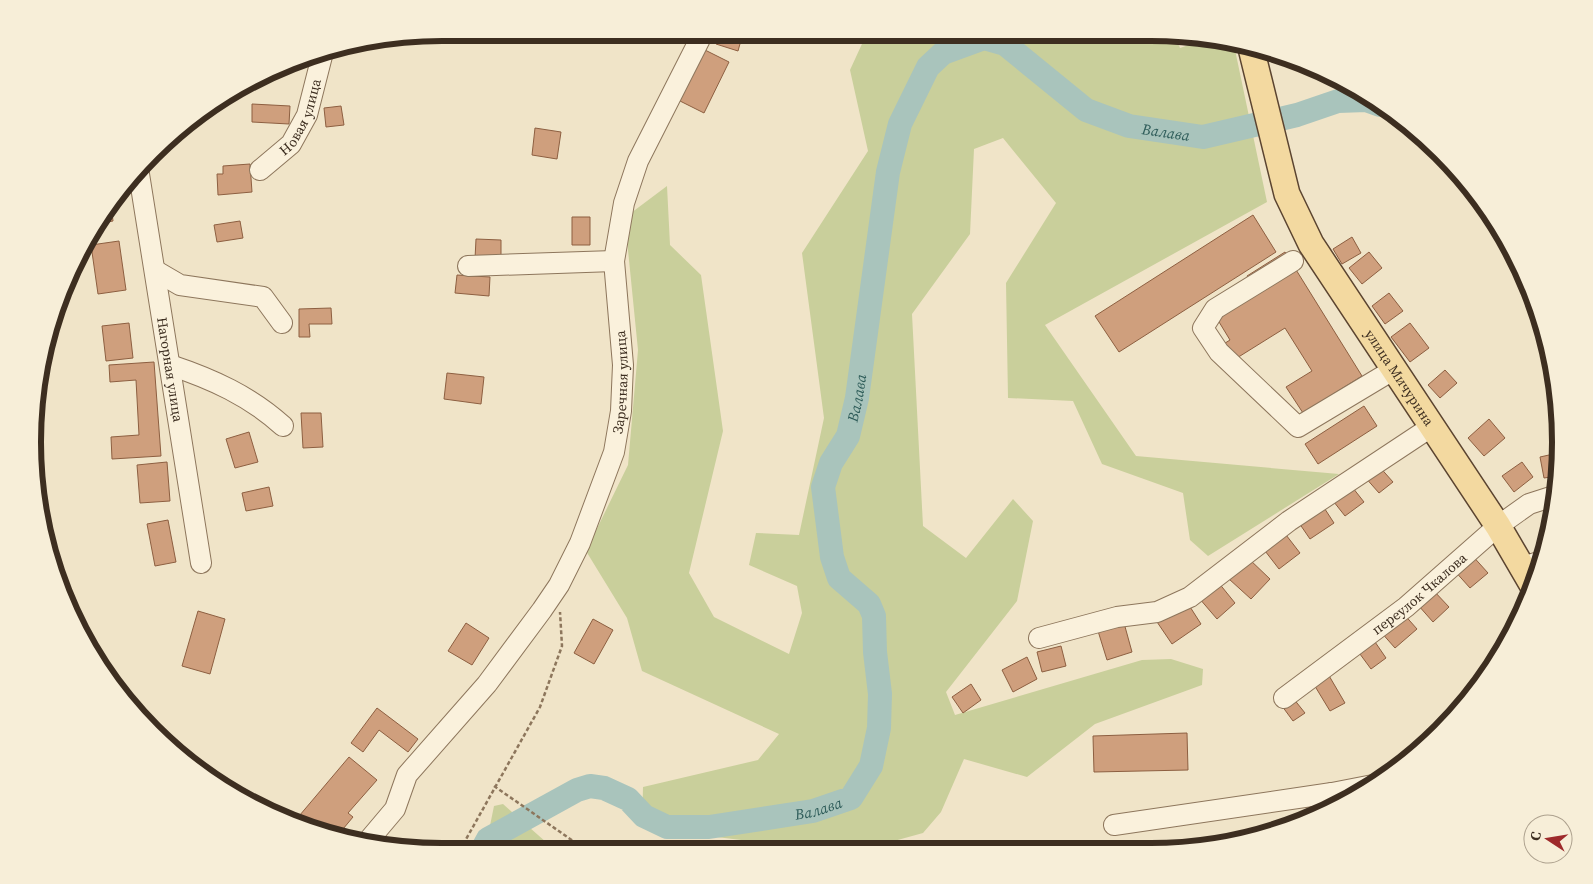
<svg xmlns="http://www.w3.org/2000/svg" width="1593" height="884" viewBox="0 0 1593 884" font-family="'Source Serif 4',serif">
<style>
.green{fill:#c9cf9b}
.lines{fill:none;stroke-linecap:round;stroke-linejoin:round}
.stream{stroke:#6f938a;stroke-width:4}
.river{stroke:#a9c4bc;stroke-width:24}
.building{fill:#cf9f7d;stroke:#8d5f41}
.minor-casing{stroke:#8d765c;stroke-width:22}
.major-casing{stroke:#5b4430;stroke-width:28}
.path{stroke:#8d765c;stroke-width:2.5;stroke-dasharray:4 2.5;stroke-linecap:butt}
.minor{stroke:#faf1dc;stroke-width:20}
.major{stroke:#f3d9a0;stroke-width:25}
.labels{text-anchor:middle;dominant-baseline:central;stroke-width:4;stroke-linejoin:round;paint-order:stroke}
.street-label{font-size:14px;fill:#3d2e20;stroke:#f7eed8}
.water-label{font-size:15px;font-style:italic;fill:#2f5d5a;stroke:#f7eed8}
.rim{fill:none;stroke:#3d2e20;stroke-width:6}
</style>
<rect width="100%" height="100%" fill="#f0e4c8"/>
<path class="green" d="M 867,33 L 1174,33 L 1180,48 L 1206,39 L 1234,45 L 1267,202 L 1045,325 L 1136,456 L 1339,474 L 1208,556 L 1190,540 L 1183,493 L 1102,464 L 1073,401 L 1008,398 L 1006,283 L 1056,203 L 1003,138 L 974,149 L 970,234 L 912,314 L 923,526 L 966,558 L 1013,499 L 1033,521 L 1017,601 L 946,692 L 955,715 L 1142,660 L 1171,659 L 1203,669 L 1202,685 L 1095,724 L 1027,777 L 964,759 L 941,812 L 923,833 L 865,849 L 763,849 L 766,843 L 642,828 L 643,787 L 758,760 L 779,734 L 642,671 L 627,618 L 586,551 L 628,465 L 638,350 L 628,250 L 627,216 L 667,186 L 670,245 L 701,275 L 723,431 L 689,573 L 714,617 L 789,654 L 802,613 L 797,586 L 749,565 L 756,533 L 799,535 L 824,418 L 802,253 L 868,151 L 850,70 Z
M 503,804 L 555,850 L 485,850 L 494,806 Z
M 916,843 L 924,849 L 888,849 Z"/>
<g class="lines">
<path class="stream" d="M 966,44 L 966,33"/>
<path class="river" id="s1" d="M 482,850 L 488,839 L 577,790 L 590,786 L 604,788 L 628,799 L 644,816 L 667,827 L 709,827 L 813,811 L 851,798 L 871,766 L 879,728 L 880,694 L 875,652 L 874,616 L 869,604 L 839,578 L 832,557 L 823,487 L 831,463 L 848,436 L 857,398 L 888,172 L 900,124 L 928,67 L 943,53 L 984,38 L 1005,44 L 1086,110 L 1129,126 L 1203,137 L 1297,115 L 1338,101 L 1366,100 L 1380,105"/>
</g>
<path class="building" d="M 653,33 L 679,33 L 677,39 Z
M 720,33 L 743,33 L 738,51 L 716,44 Z
M 1191,36 L 1210,40 L 1193,44 Z
M 703,49 L 729,62 L 704,113 L 678,100 Z
M 304,58 L 304,67 L 288,66 Z
M 252,104 L 290,106 L 289,124 L 252,122 Z
M 341,106 L 344,125 L 326,127 L 324,108 Z
M 535,128 L 561,132 L 557,159 L 532,155 Z
M 250,164 L 252,192 L 218,195 L 217,174 L 223,174 L 223,166 Z
M 111,205 L 113,221 L 97,224 L 102,214 Z
M 1253,215 L 1276,252 L 1119,352 L 1095,316 Z
M 572,217 L 590,217 L 590,245 L 572,245 Z
M 240,221 L 243,238 L 217,242 L 214,225 Z
M 1352,237 L 1361,253 L 1342,264 L 1333,249 Z
M 476,239 L 501,240 L 501,260 L 475,259 Z
M 119,241 L 126,290 L 98,294 L 91,245 Z
M 1285,252 L 1362,376 L 1303,413 L 1286,387 L 1312,371 L 1285,328 L 1224,366 L 1214,350 L 1230,340 L 1213,312 L 1254,287 L 1247,276 Z
M 1369,252 L 1382,268 L 1362,284 L 1349,268 Z
M 457,275 L 490,277 L 489,296 L 455,293 Z
M 1389,293 L 1403,311 L 1385,324 L 1372,306 Z
M 331,308 L 332,324 L 309,324 L 310,337 L 299,337 L 299,309 Z
M 129,323 L 133,358 L 106,361 L 102,326 Z
M 1410,323 L 1429,348 L 1410,362 L 1391,337 Z
M 154,362 L 161,456 L 112,459 L 111,437 L 139,435 L 136,380 L 110,382 L 109,365 Z
M 1445,370 L 1457,383 L 1440,398 L 1428,385 Z
M 447,373 L 484,377 L 481,404 L 444,399 Z
M 1364,406 L 1377,426 L 1318,464 L 1305,444 Z
M 301,413 L 321,413 L 323,447 L 303,448 Z
M 1489,419 L 1505,438 L 1484,456 L 1468,438 Z
M 249,432 L 258,462 L 235,468 L 226,439 Z
M 1558,453 L 1558,476 L 1544,478 L 1540,457 Z
M 167,462 L 170,501 L 140,503 L 137,465 Z
M 1522,462 L 1533,477 L 1514,492 L 1502,476 Z
M 1377,464 L 1393,482 L 1379,493 L 1364,476 Z
M 1349,483 L 1364,502 L 1345,516 L 1330,497 Z
M 269,487 L 273,506 L 246,511 L 242,493 Z
M 1321,503 L 1334,523 L 1310,539 L 1297,520 Z
M 168,520 L 176,562 L 155,566 L 147,524 Z
M 1283,531 L 1300,553 L 1279,569 L 1262,547 Z
M 1470,553 L 1488,573 L 1470,588 L 1453,569 Z
M 1248,558 L 1270,579 L 1251,599 L 1229,579 Z
M 1218,582 L 1235,603 L 1217,619 L 1199,598 Z
M 1433,590 L 1449,607 L 1433,622 L 1418,605 Z
M 1185,599 L 1201,624 L 1172,644 L 1155,619 Z
M 198,611 L 225,619 L 210,674 L 182,666 Z
M 1402,612 L 1417,629 L 1395,648 L 1380,631 Z
M 593,619 L 613,630 L 594,664 L 574,653 Z
M 466,623 L 489,638 L 472,665 L 448,651 Z
M 1124,623 L 1132,652 L 1107,660 L 1098,631 Z
M 1373,639 L 1386,658 L 1371,669 L 1357,650 Z
M 1061,646 L 1066,666 L 1042,672 L 1037,652 Z
M 1027,657 L 1037,679 L 1013,692 L 1002,670 Z
M 1328,674 L 1345,703 L 1330,711 L 1313,683 Z
M 971,684 L 981,700 L 963,713 L 952,697 Z
M 1293,698 L 1305,713 L 1293,721 L 1282,706 Z
M 377,708 L 418,739 L 408,752 L 379,730 L 363,752 L 351,743 Z
M 1187,733 L 1188,770 L 1094,772 L 1093,736 Z
M 349,757 L 377,780 L 348,813 L 353,817 L 338,835 L 311,830 L 294,822 Z
M 390,841 L 398,847 L 387,845 Z
M 1159,843 L 1159,848 L 1100,848 Z"/>
<g class="lines">
<defs>
<g id="minor">
<path id="s2" d="M 260,170 L 291,144 L 307,115 L 323,52"/>
<path id="s3" d="M 139,174 L 201,563"/>
<path d="M 1293,261 L 1215,309 L 1203,328 L 1219,352 L 1298,427 L 1393,370"/>
<path d="M 468,266 L 614,261"/>
<path d="M 156,271 L 180,285 L 263,297 L 282,323"/>
<path d="M 170,365 C 212,379 250,396 283,426"/>
<path d="M 1522,567 L 1542,561"/>
<path d="M 1039,638 L 1117,617 L 1157,612 L 1190,597 L 1289,521 L 1431,427"/>
<path id="s4" d="M 1284,698 L 1406,607 L 1498,526 L 1529,504 L 1557,495"/>
<path d="M 1334,804 L 1332,793 L 1373,785"/>
<path d="M 1114,825 L 1332,793"/>
<path id="s5" d="M 368,841 L 395,809 L 407,775 L 487,684 L 542,610 L 559,585 L 580,543 L 614,452 L 621,411 L 623,365 L 614,261 L 624,203 L 638,161 L 703,33"/>
</g>
<g id="major">
<path id="s6" d="M 1251,48 L 1287,194 L 1311,244 L 1498,526 L 1533,586"/>
</g>
</defs>
<use href="#minor" class="minor-casing"/>
<use href="#major" class="major-casing"/>
<path class="path" d="M 494,786 L 586,850
M 460,850 L 540,707 L 562,646 L 560,612"/>
<use href="#minor" class="minor"/>
<use href="#major" class="major"/>
</g>
<g class="labels">
<g class="street-label">
<text stroke="none"><textPath href="#s2" startOffset="69">Новая улица</textPath></text>
<text stroke="none"><textPath href="#s3" startOffset="198">Нагорная улица</textPath></text>
<text stroke="none"><textPath href="#s6" startOffset="366">улица Мичурина</textPath></text>
<text stroke="none"><textPath href="#s5" startOffset="536">Заречная улица</textPath></text>
<text stroke="none"><textPath href="#s4" startOffset="171">переулок Чкалова</textPath></text>
</g>
<g class="water-label">
<text stroke="none"><textPath href="#s1" startOffset="1450">Валава</textPath></text>
<text stroke="none"><textPath href="#s1" startOffset="835">Валава</textPath></text>
<text stroke="none"><textPath href="#s1" startOffset="370">Валава</textPath></text>
</g>
</g>
<path d="M0 0H1593V884H0ZM442 41H1151A401 401 0 0 1 1552 442V442A401 401 0 0 1 1151 843H442A401 401 0 0 1 41 442V442A401 401 0 0 1 442 41Z" fill="#f7eed8" fill-rule="evenodd"/>
<path class="rim" d="M442 41H1151A401 401 0 0 1 1552 442V442A401 401 0 0 1 1151 843H442A401 401 0 0 1 41 442V442A401 401 0 0 1 442 41Z"/>
<g transform="translate(1548 839) rotate(282)"><circle r="24" fill="#f7eed8" stroke="#ada18e"/>
<path d="M0-4L9 19L0 12L-9 19Z" fill="#9e2a2b"/>
<text y="-8" font-size="14" font-weight="bold" text-anchor="middle" fill="#3d2e20">С</text>
</g>
</svg>
